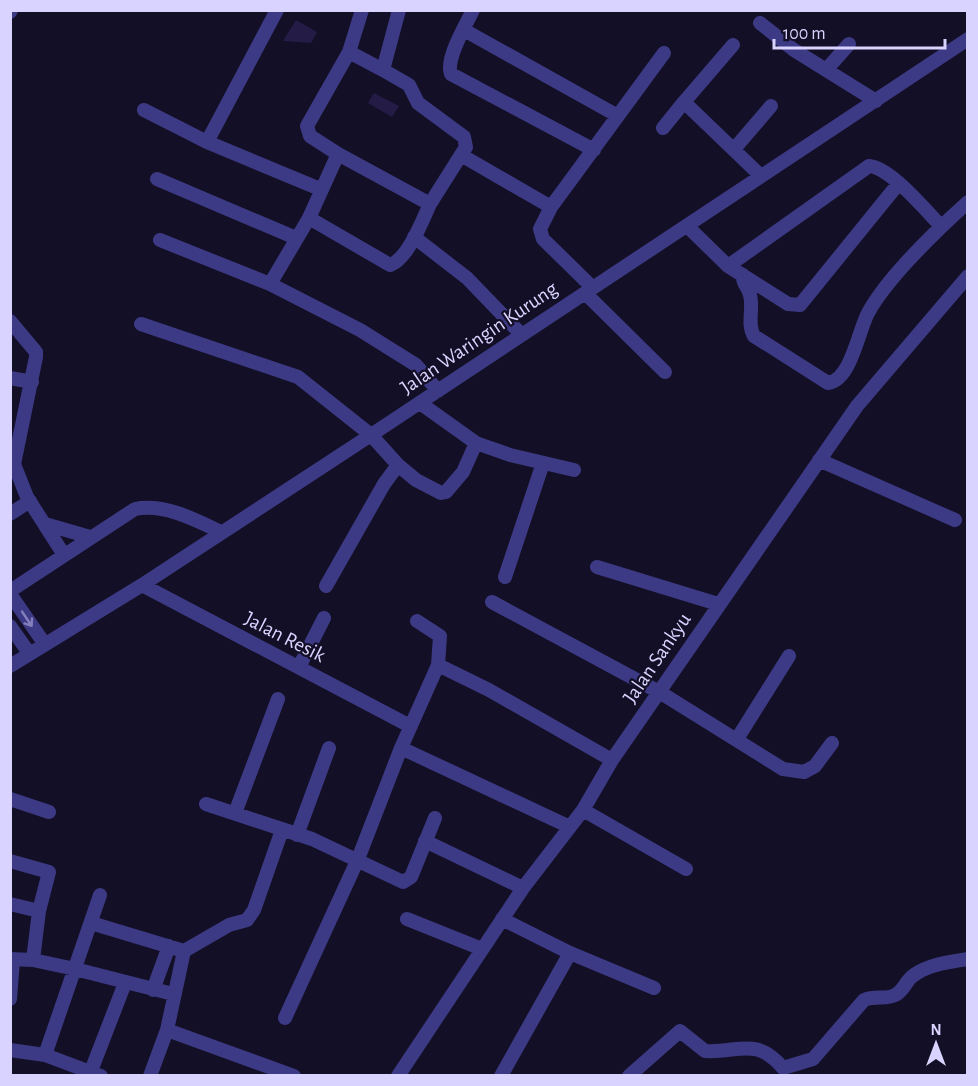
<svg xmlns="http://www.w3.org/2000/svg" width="978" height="1086" viewBox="0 0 978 1086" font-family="'Alegreya Sans',sans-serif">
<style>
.building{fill:#241b47}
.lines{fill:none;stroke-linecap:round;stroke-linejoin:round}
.minor{stroke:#3d3a85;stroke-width:14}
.oneway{stroke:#837fbc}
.labels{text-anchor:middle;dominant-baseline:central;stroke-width:4.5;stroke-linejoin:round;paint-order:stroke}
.street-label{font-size:21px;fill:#d9d4ff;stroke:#130f26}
</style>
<rect width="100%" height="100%" fill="#130f26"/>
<path class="building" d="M 296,20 L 317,32 L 311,43 L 283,41 Z
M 374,93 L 399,106 L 392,117 L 368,103 Z"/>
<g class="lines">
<path class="minor" d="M 399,10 L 383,70 L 349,52 L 307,126 L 310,136 L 338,154 L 309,218 L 270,284 L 360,330 L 416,365 L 438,391
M 473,10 C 466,25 445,59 451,74 L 594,150
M 10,12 L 11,10
M 760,23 L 794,50 L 876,101
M 464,30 L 618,116
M 733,45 L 684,102 L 761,176
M 349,52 L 362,10
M 826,70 L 849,44
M 144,110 L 207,142 L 320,189
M 663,128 L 684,102
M 207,142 L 277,10
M 735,148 L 771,106
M 338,154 L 430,204 L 466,147 L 464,137 L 418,103 L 409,85 L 383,70
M 461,155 L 551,207
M 157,179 L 296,238
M 309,218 L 390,265 C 408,259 422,221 430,204
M 687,226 L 728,266 L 788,304 L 800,305 L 899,183
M 414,237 L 467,278 L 521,334
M 160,240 L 270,284
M 728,266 L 869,166 C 890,167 926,211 941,226
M 743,275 C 742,284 747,285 749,292 C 755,306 746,323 754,336 L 828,383 C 851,380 858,332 868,313 C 887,278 938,229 968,202
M 592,287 L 543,239 L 540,229 L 551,207 L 664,53
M 585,293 L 665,372
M 10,321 L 36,352 L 36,357 L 14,464 L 27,497 L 64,555
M 141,324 L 298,377 L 371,435 L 398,465 L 416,480 L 441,493 L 446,492 L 463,472 L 476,443
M 10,378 L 32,382
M 420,403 L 476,443 L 510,455 L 574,470
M 819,460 L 955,520
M 10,514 L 30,501
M 45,524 L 90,537
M 597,567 L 718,604
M 505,577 L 543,463
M 142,585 L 410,726
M 326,586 L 384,484 L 398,465
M 10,591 L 135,509 C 164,503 196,520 221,532
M 10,594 L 44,643
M 492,602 L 661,693 L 783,769 L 804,772 L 815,766 L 832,743
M 10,626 L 29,653
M 438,665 L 489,690 L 612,760
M 10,666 L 142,585 L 371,435 L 968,39
M 299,667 L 324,618
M 737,739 L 789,656
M 401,748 L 570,827
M 10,799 L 49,812
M 206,804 L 312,839 L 403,882 L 411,877 L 435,818
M 583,810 L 686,869
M 235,813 L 278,699
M 297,835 L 329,748
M 425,841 L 523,888
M 10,861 L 49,872 L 39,911 L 33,960
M 10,904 L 39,911
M 407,919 L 482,949
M 91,923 L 184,951 L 229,925 L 247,920 L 254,910 L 282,830
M 570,953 L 654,988
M 10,959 L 33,960 L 75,969 L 173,994
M 153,990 L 169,946
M 10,999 L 13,960
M 285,1018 L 358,859 L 401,748 L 438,665 L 440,636 L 417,621
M 167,1030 L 294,1076
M 10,1050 L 45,1055 L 101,1076
M 45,1055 L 100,895
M 91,1071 L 125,983
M 150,1076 L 167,1030 L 184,951
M 398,1076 L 523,888 L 583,810 L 612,760 L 857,406 L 968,276
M 501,1076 L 570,953 L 502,919
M 629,1076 L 680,1031 L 705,1051 C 739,1053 756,1036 783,1068 L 813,1059 L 864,1000 C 875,995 886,1000 895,995 C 904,991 906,980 914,975 C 929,964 950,962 968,959"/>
</g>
<defs><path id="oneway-shaft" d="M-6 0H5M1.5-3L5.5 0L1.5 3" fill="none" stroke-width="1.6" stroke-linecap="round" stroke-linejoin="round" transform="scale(1.5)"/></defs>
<use class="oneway" href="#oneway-shaft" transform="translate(27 619) rotate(56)"/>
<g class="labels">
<g class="street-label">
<text transform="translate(479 338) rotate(-34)">Jalan Waringin Kurung</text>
<text transform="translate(285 637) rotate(27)">Jalan Resik</text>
<text transform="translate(657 658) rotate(-56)">Jalan Sankyu</text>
</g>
</g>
<rect width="978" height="1086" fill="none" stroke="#d9d4ff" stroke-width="24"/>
<g transform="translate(936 1044)" stroke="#130f26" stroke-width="4.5" paint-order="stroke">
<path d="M0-4.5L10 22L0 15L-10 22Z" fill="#d9d4ff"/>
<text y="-9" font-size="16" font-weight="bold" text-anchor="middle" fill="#d9d4ff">N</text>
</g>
<path d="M774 39v9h171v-9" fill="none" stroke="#d9d4ff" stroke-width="3"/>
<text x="783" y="39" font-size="18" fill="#d9d4ff" stroke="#130f26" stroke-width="4.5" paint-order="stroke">100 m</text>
</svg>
